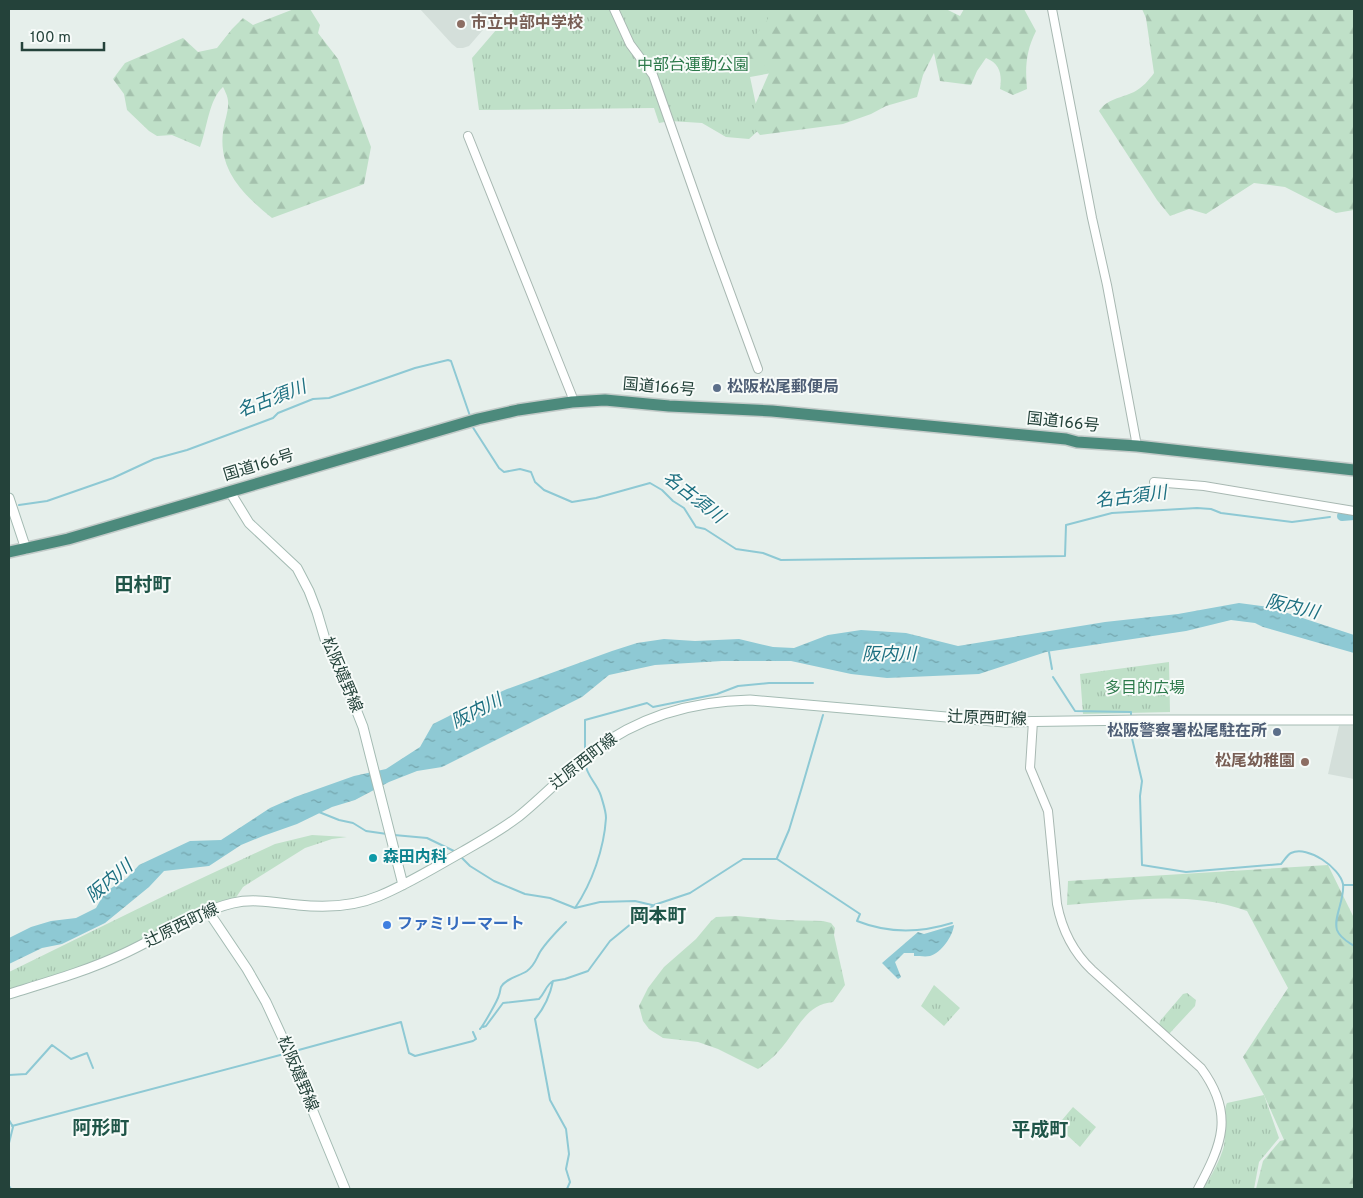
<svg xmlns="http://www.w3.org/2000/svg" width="1363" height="1198" viewBox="0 0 1363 1198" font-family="Overpass,'Noto Sans JP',sans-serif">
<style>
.built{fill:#d4dfda}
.grass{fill:url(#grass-tufts)}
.forest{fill:url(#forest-firs)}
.water{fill:url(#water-ripples)}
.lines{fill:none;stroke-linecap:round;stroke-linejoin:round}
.stream{stroke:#8ec9d4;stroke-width:2}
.river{stroke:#8ec9d4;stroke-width:10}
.tertiary-casing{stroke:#a8b8b2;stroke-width:10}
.secondary-casing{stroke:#a4bbb3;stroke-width:11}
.trunk-casing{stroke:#c2cac8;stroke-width:14}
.tertiary{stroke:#fff;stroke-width:8}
.secondary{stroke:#fff;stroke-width:9}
.trunk{stroke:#4c8a7c;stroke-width:11}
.education-dot{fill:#8d6e63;stroke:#f7fbf9;stroke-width:2}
.service-dot{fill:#5c6f8a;stroke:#f7fbf9;stroke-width:2}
.culture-dot{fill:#0f9aa8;stroke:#f7fbf9;stroke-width:2}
.shop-dot{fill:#3f7fe0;stroke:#f7fbf9;stroke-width:2}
.labels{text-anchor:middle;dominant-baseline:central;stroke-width:4;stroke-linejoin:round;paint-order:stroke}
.education-label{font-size:16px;font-weight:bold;fill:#785e54;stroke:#f7fbf9;text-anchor:start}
.park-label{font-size:16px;fill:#2d7a4b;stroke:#f7fbf9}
.street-label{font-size:16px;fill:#24423a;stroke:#f7fbf9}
.service-label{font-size:16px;font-weight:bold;fill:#4e5e75;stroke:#f7fbf9;text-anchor:start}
.culture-label{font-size:16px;font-weight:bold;fill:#0d838f;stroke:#f7fbf9;text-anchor:start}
.shop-label{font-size:16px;font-weight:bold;fill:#366cbe;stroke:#f7fbf9;text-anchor:start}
.water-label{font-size:18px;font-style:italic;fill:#1c6f80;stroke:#f7fbf9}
.quarter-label{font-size:19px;font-weight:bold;fill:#1f5548;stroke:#f7fbf9}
</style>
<defs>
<pattern id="grass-tufts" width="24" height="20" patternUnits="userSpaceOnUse" patternTransform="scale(1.25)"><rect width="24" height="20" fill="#bfe0c8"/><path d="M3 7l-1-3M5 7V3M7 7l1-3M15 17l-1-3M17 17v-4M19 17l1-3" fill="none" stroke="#a4c1ad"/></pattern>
<pattern id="forest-firs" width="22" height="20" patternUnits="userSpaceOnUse" patternTransform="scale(1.25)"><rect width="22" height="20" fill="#bfe0c8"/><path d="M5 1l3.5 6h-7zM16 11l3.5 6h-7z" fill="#a4c1ad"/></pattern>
<pattern id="water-ripples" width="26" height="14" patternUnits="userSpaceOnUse" patternTransform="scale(1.25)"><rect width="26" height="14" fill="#8ec9d4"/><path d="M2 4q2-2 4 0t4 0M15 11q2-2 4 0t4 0" fill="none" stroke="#74a5ad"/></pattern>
</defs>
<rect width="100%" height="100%" fill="#e6efeb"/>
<path class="built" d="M 420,9 L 501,9 L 469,46 L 463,48 L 457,48 L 452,44 Z
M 1339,726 L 1354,726 L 1354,779 L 1328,774 Z"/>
<path class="grass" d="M 514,9 L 892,9 L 848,59 L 750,77 L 761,128 L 749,139 L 726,137 L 702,123 L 670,121 L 659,123 L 654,108 L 479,110 L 472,58 Z
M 1169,662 L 1170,712 L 1083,714 L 1080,674 Z
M 312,835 L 347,837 L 332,839 L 305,848 L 243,887 L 235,899 C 198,905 165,930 131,946 C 92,964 50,977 9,990 L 9,972 L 170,893 L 275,844 Z
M 934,985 L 960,1008 L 944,1026 L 921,1006 Z
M 1187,993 L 1196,1000 L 1195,1006 L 1169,1034 L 1159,1025 L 1160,1021 L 1183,994 Z
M 1264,1095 L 1279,1138 L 1259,1162 L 1254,1189 L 1203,1189 C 1211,1176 1220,1161 1224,1146 C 1226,1135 1223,1110 1227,1103 Z
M 1073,1107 L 1096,1127 L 1080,1147 L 1057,1126 Z"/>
<path class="forest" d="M 294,9 L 310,9 L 320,25 L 318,33 L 338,59 L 371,147 L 364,184 L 272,218 C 245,196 218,171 223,132 C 224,122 229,111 228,101 C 228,97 225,91 223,87 C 209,99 207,129 200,147 L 172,135 L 157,136 L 149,131 L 127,110 L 124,94 L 113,79 L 125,63 L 183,38 L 198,52 L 217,48 L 232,29 L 243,18 L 253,25 Z
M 769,9 L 946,9 L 960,16 L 964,9 L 1024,9 L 1036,31 C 1026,51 1025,67 1027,89 L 1013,95 L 1000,89 C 1002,76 1001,64 986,58 L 977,71 L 971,85 L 940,81 L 934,53 L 923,75 L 917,97 L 886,106 L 871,114 L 843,124 L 760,135 L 748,121 L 769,73 L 763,63 L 739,57 L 768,19 Z
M 1142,9 L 1354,9 L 1354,210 L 1336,213 L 1285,187 L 1254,183 L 1206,214 L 1189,209 L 1170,216 L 1157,200 L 1099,111 C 1107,99 1121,98 1134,92 C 1142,88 1149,80 1154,73 L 1146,18 Z
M 1328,865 L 1354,918 L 1354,1189 L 1256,1189 L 1263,1161 L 1280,1141 L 1284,1140 L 1264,1095 L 1243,1057 L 1288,988 L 1247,911 C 1190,890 1126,901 1067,905 L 1068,881 Z
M 737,916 L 780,920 L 823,921 L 831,923 L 835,928 L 834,935 L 845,985 L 833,1002 C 809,1004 800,1024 787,1041 C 779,1052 769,1062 758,1069 L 718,1049 L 698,1042 L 663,1038 L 649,1029 L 643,1021 L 639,1006 L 648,988 L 664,967 L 696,939 L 711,921 L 716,917 Z"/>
<path class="water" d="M 1239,603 L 1269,607 L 1354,635 L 1354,653 L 1263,627 L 1255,623 L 1231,620 L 1186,631 L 1046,652 L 979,674 L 887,678 L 851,674 L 791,661 L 722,661 L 655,665 L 609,675 L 582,697 L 442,767 L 417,771 L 389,782 L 355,800 L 332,807 L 297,824 L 263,836 L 241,845 L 209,866 L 164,871 L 149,887 L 105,923 L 62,944 L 42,948 L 9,964 L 9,938 L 31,927 L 51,921 L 76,918 L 96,908 L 105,892 L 127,878 L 139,865 L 190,841 L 221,840 L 270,808 L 295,797 L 354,776 L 386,769 L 420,747 L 433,724 L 463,709 L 507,689 L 612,651 L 637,643 L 664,639 L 695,641 L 739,639 L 773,647 L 794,648 L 828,635 L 861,630 L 906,633 L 958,646 L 1105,622 L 1178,614 Z
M 954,925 C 953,936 941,953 930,956 C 926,957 919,956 914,956 L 914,953 L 904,953 L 895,962 L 901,977 L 898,979 L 882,963 L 918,932 L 924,934 Z"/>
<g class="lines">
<path class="stream" d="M 472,426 L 499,468 L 504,472 L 520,469 L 531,472 L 535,482 L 544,490 L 572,502 L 596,498 L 650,483 L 662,490 L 673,501 L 684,508 L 696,527 L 705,529 L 736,549 L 763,553 L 781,560 L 1065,556 L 1066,525 L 1112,513 L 1197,508 L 1211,509 L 1221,513 L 1292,522 L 1330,517
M 19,505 L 47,501 L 113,478 L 154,459 L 187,450 L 273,418 L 278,413 L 313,399 L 329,398 L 415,368 L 448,360 L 451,361 L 470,416
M 1049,652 L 1052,669
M 1053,677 L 1075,711 L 1131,712 L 1131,717
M 1131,724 L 1131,734 L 1142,781 L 1140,796 L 1142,865 L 1186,872 L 1281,864 C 1284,861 1287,855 1291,853 C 1308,845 1340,868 1343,884 C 1345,899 1333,918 1337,930 C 1340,938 1348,942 1354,946
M 585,754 L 585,720 L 647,703 L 653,707 L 717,694 L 738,686 L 769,683 L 813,683
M 319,812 L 339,820 L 353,823 L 366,831 L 387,834
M 394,835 L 427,838 L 456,852
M 461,857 L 470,866 L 494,881 L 525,894 L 550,898 L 575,908 L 600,902 L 635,901 L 652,905
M 777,858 L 789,830 L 802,787 L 823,715
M 1343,885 L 1354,885
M 575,908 C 592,883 604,849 606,818 C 606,811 603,803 601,796 C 597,783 586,776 585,762
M 483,1027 L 486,1026 L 503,1003 L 539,999 C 545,993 546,985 553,981
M 480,1029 C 483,1026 498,1000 499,995 C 500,993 500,990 501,987 C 506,978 520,976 527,971 C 535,965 536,959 540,952 C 547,941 557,931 566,922
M 295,1051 L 401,1022 L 409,1053 L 415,1056 L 473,1041 L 476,1039 L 473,1032
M 9,1075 L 26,1074 L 52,1045 L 71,1059 L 87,1053 L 93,1068
M 9,1120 L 13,1127 L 9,1143
M 12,1126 L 284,1054
M 9,1155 L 9,1164
M 9,1186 L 11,1189
M 567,1189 L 570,1182 L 566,1169 L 569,1154 L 566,1129 L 550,1100 L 535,1019 C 545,1007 550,996 553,981 L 565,979 L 588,971 L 610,941 L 654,905 L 690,893 L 743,859 L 777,859 L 860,914 L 857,921 C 887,933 920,933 952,923"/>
<path class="river" d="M 1342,516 L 1354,515"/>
<defs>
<path id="tertiary" d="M 614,9 L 630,44 L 653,75 L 713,246 L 758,369
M 1052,9 L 1092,218 L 1107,285 L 1137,446
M 468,136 L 572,396 L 572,402
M 1154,482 L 1204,486 L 1354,511
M 1033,721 L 1030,768 L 1048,811 L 1057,904 C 1062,930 1073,952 1092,970 L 1201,1068 C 1235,1114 1222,1144 1198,1189"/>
<path id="secondary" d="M 230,492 L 249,523 L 297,568 L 309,591 L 317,612 L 325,639 L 350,694 L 363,727 L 403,885
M 9,498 L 26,549
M 208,911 L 247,969 L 266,1002 L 284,1041 L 345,1189
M 9,994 C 48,982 87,971 125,953 C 160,937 195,912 233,903 C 254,898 277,903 298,905 C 326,908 353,907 379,896 C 408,884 435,867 462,852 C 481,841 501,830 518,817 C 544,796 566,772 592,752 C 638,717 693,701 750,700 L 1004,722 L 1140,720 L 1354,720"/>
<path id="trunk" d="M 9,552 L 68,539 L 478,419 L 518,410 L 572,402 L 605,400 L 669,406 L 772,411 L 1066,439 L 1077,442 L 1137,446 L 1354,470"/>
</defs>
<use href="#tertiary" class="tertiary-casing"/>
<use href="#secondary" class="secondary-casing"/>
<use href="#trunk" class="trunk-casing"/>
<use href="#tertiary" class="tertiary"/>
<use href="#secondary" class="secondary"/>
<use href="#trunk" class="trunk"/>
</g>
<g class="education-dot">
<circle cx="461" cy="24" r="5"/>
<circle cx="1305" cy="762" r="5"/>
</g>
<g class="service-dot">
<circle cx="717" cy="388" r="5"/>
<circle cx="1277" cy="732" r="5"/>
</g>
<circle class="culture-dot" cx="373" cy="858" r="5"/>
<circle class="shop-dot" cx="387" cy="925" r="5"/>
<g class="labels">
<g class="education-label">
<text x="471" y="24">市立中部中学校</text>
<text x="1295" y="762" text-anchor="end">松尾幼稚園</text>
</g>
<g class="park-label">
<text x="693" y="66">中部台運動公園</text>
<text x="1145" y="689">多目的広場</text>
</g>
<g class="street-label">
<text transform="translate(659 388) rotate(5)">国道166号</text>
<text transform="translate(1063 423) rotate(6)">国道166号</text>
<text transform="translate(259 466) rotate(-17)">国道166号</text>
<text transform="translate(341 675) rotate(67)">松阪嬉野線</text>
<text transform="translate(987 719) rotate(2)">辻原西町線</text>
<text transform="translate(584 762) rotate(-38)">辻原西町線</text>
<text transform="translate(182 926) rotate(-26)">辻原西町線</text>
<text transform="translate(297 1074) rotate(67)">松阪嬉野線</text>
</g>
<g class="service-label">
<text x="727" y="388">松阪松尾郵便局</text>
<text x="1267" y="732" text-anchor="end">松阪警察署松尾駐在所</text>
</g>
<g class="culture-label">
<text x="383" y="858">森田内科</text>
</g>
<g class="shop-label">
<text x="397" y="925">ファミリーマート</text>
</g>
<g class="water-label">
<text transform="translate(272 400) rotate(-21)">名古須川</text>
<text transform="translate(693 498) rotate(38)">名古須川</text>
<text transform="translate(1131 498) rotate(-7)">名古須川</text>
<text transform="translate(1292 608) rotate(13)">阪内川</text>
<text x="889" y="655">阪内川</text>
<text transform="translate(477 712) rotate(-27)">阪内川</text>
<text transform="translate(110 882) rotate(-40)">阪内川</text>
</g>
<g class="quarter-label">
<text x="143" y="586">田村町</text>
<text x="658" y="917">岡本町</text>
<text x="101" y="1129">阿形町</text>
<text x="1040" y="1131">平成町</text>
</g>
</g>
<rect width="1363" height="1198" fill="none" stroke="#24423a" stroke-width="20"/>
<path d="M22 42v8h82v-8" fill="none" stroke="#24423a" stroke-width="2.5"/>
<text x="30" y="42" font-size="15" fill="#24423a" stroke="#f7fbf9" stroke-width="4" paint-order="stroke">100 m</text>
</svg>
